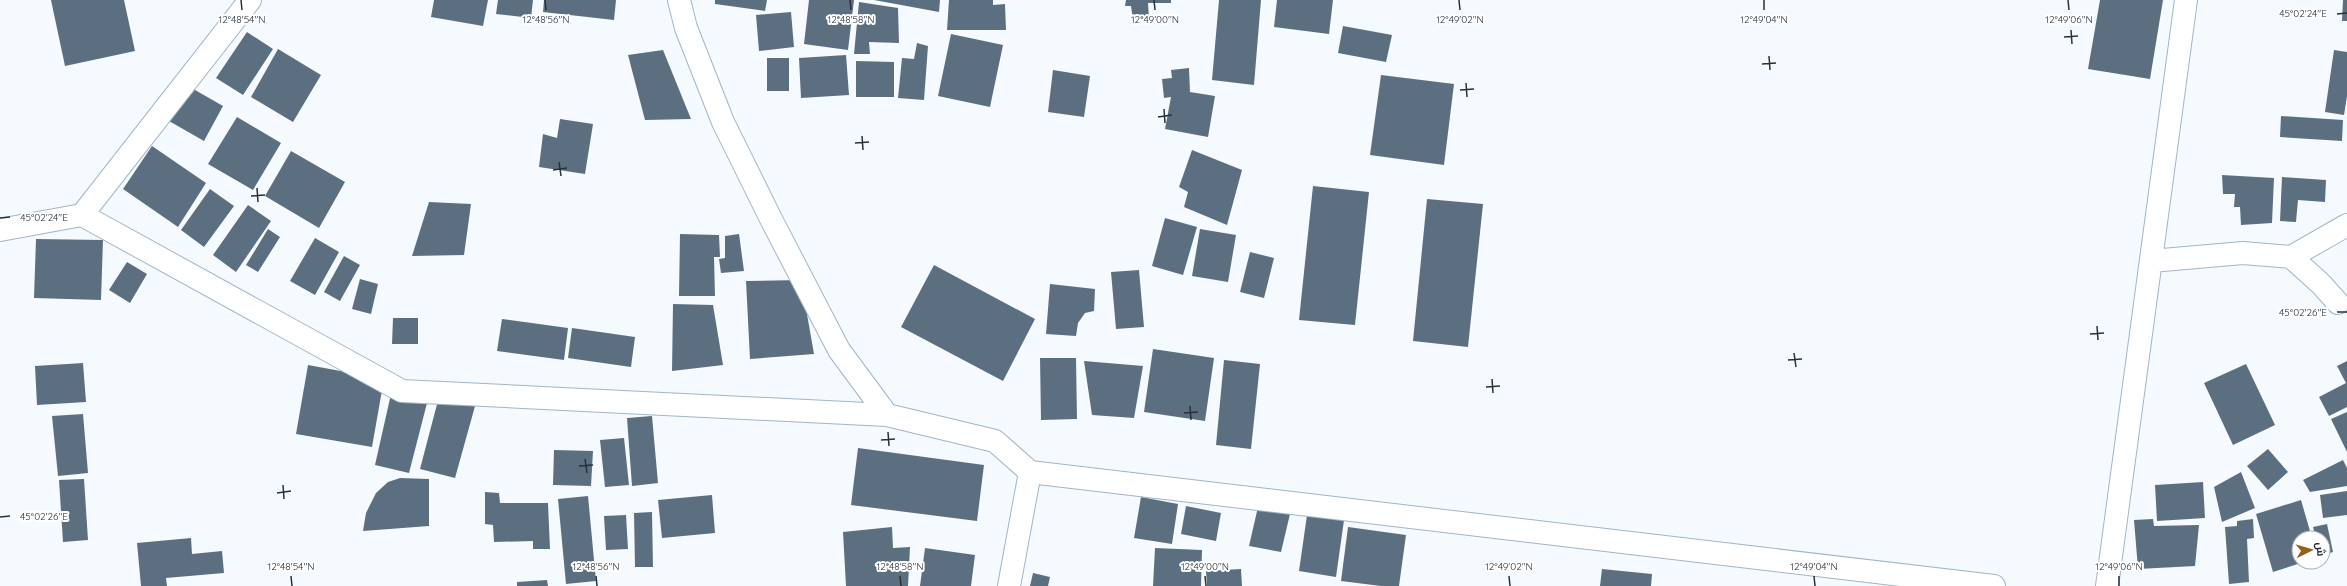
<svg xmlns="http://www.w3.org/2000/svg" width="2347" height="586" viewBox="0 0 2347 586" font-family="Quicksand,Cairo,sans-serif">
<style>
.building{fill:#5c6f81}
.lines{fill:none;stroke-linecap:round;stroke-linejoin:round}
.minor-casing{stroke:#a0b5c8;stroke-width:24}
.minor{stroke:#fff;stroke-width:22}
.ticks{fill:none;stroke:#283138;stroke-width:1.5}
.ticks-label{font-size:10px;text-anchor:middle;fill:#283138;stroke:#fff;stroke-width:4;stroke-linejoin:round;paint-order:stroke}
</style>
<rect width="100%" height="100%" fill="#f5fafe"/>
<path class="building" d="M 51,0 L 124,0 L 135,51 L 65,66 Z
M 434,0 L 488,0 L 483,26 L 431,17 Z
M 498,0 L 533,0 L 531,18 L 496,14 Z
M 544,0 L 616,0 L 614,20 L 543,12 Z
M 715,0 L 767,0 L 765,11 L 715,4 Z
M 809,0 L 854,0 L 848,50 L 804,44 Z
M 874,0 L 940,0 L 939,12 Z
M 949,0 L 993,0 L 993,5 L 1005,4 L 1006,30 L 947,30 Z
M 1126,0 L 1171,0 L 1171,3 L 1148,3 L 1149,18 L 1133,20 L 1131,6 L 1125,6 Z
M 1219,0 L 1261,0 L 1254,85 L 1212,80 Z
M 1277,0 L 1333,0 L 1329,34 L 1274,27 Z
M 2100,0 L 2163,0 L 2150,79 L 2088,69 Z
M 2343,0 L 2347,0 L 2347,21 L 2342,21 Z
M 859,2 L 898,8 L 899,43 L 869,42 L 870,54 L 854,54 Z
M 791,12 L 794,47 L 759,51 L 756,15 Z
M 1343,26 L 1392,35 L 1386,62 L 1338,53 Z
M 247,32 L 273,49 L 243,95 L 216,78 Z
M 951,34 L 1003,45 L 990,107 L 938,96 Z
M 917,43 L 928,46 L 924,100 L 898,98 L 902,58 L 914,59 Z
M 278,49 L 321,75 L 293,122 L 251,97 Z
M 663,50 L 691,119 L 645,120 L 628,55 Z
M 2334,50 L 2347,52 L 2347,96 L 2344,115 L 2325,112 Z
M 846,55 L 849,95 L 801,98 L 799,58 Z
M 767,58 L 789,58 L 789,91 L 767,91 Z
M 856,61 L 894,62 L 894,97 L 856,97 Z
M 1189,68 L 1190,92 L 1215,96 L 1208,137 L 1165,129 L 1171,97 L 1164,98 L 1162,79 L 1172,78 L 1171,70 Z
M 1053,70 L 1090,76 L 1084,117 L 1048,112 Z
M 1381,75 L 1454,84 L 1444,165 L 1370,155 Z
M 188,86 L 223,106 L 204,141 L 169,121 Z
M 2281,116 L 2343,120 L 2342,141 L 2280,137 Z
M 237,117 L 281,143 L 253,190 L 208,164 Z
M 560,119 L 593,124 L 585,174 L 539,167 L 543,134 L 557,138 Z
M 152,146 L 206,183 L 178,227 L 123,189 Z
M 1192,150 L 1242,170 L 1227,225 L 1184,207 L 1188,192 L 1179,187 Z
M 291,151 L 345,182 L 319,228 L 265,196 Z
M 2222,175 L 2274,178 L 2272,223 L 2241,225 L 2240,207 L 2234,207 L 2235,194 L 2223,194 Z
M 2282,177 L 2326,180 L 2325,202 L 2298,200 L 2296,222 L 2280,221 Z
M 1313,186 L 1369,192 L 1355,325 L 1299,320 Z
M 210,189 L 234,206 L 204,247 L 181,230 Z
M 1427,199 L 1483,204 L 1468,347 L 1413,341 Z
M 429,202 L 471,204 L 464,255 L 412,256 Z
M 248,205 L 271,221 L 236,272 L 213,255 Z
M 1165,218 L 1197,227 L 1183,275 L 1152,266 Z
M 268,229 L 280,237 L 258,272 L 246,265 Z
M 1200,229 L 1236,235 L 1228,282 L 1192,276 Z
M 680,234 L 719,235 L 720,257 L 714,257 L 715,296 L 679,296 Z
M 739,234 L 744,271 L 721,273 L 719,259 L 725,258 L 725,236 Z
M 315,238 L 339,252 L 315,295 L 290,281 Z
M 36,239 L 103,240 L 101,300 L 34,298 Z
M 1250,252 L 1274,258 L 1264,298 L 1240,292 Z
M 344,256 L 360,265 L 340,301 L 324,292 Z
M 127,262 L 147,274 L 130,303 L 109,290 Z
M 934,265 L 1035,319 L 1003,381 L 901,327 Z
M 1139,270 L 1144,327 L 1116,329 L 1111,272 Z
M 360,279 L 378,284 L 371,314 L 352,309 Z
M 801,280 L 814,354 L 750,359 L 746,281 Z
M 1050,284 L 1095,289 L 1094,311 L 1085,313 L 1078,323 L 1076,336 L 1046,334 Z
M 673,304 L 713,305 L 723,365 L 672,371 Z
M 393,318 L 418,318 L 418,344 L 392,344 Z
M 502,319 L 568,328 L 564,360 L 497,351 Z
M 572,328 L 635,337 L 631,367 L 568,358 Z
M 1153,349 L 1214,358 L 1205,421 L 1144,412 Z
M 1040,358 L 1076,358 L 1077,419 L 1041,420 Z
M 1224,360 L 1260,364 L 1251,449 L 1216,445 Z
M 1084,361 L 1143,366 L 1134,418 L 1092,415 Z
M 2347,361 L 2347,407 L 2329,416 L 2319,397 L 2346,383 L 2337,366 Z
M 83,363 L 86,402 L 37,405 L 35,366 Z
M 2246,364 L 2275,425 L 2233,445 L 2204,383 Z
M 308,365 L 384,379 L 372,447 L 296,434 Z
M 441,389 L 477,399 L 455,478 L 420,469 Z
M 391,394 L 427,403 L 409,473 L 375,465 Z
M 2347,412 L 2347,452 L 2331,419 Z
M 83,414 L 88,473 L 58,476 L 52,416 Z
M 652,416 L 658,483 L 632,486 L 627,418 Z
M 624,438 L 629,485 L 605,487 L 600,440 Z
M 858,448 L 984,465 L 977,521 L 851,505 Z
M 2268,449 L 2288,472 L 2268,490 L 2247,466 Z
M 554,450 L 593,451 L 591,486 L 553,485 Z
M 2343,460 L 2347,468 L 2347,486 L 2310,492 L 2303,480 Z
M 2241,472 L 2255,508 L 2222,522 L 2214,487 Z
M 400,478 L 429,479 L 429,526 L 363,531 L 366,513 L 376,493 L 388,482 Z
M 84,479 L 88,540 L 63,542 L 59,480 Z
M 2203,482 L 2205,518 L 2157,521 L 2155,485 Z
M 2347,491 L 2347,515 L 2323,518 L 2320,495 Z
M 485,492 L 499,493 L 500,503 L 548,503 L 550,549 L 533,549 L 533,541 L 494,542 L 493,525 L 485,524 Z
M 712,495 L 715,533 L 662,538 L 658,500 Z
M 588,496 L 596,581 L 566,584 L 558,499 Z
M 1141,497 L 1178,504 L 1172,544 L 1134,538 Z
M 2301,500 L 2312,538 L 2299,538 L 2299,562 L 2304,562 L 2273,572 L 2256,514 Z
M 1186,506 L 1221,513 L 1216,541 L 1181,534 Z
M 1258,507 L 1290,514 L 1281,552 L 1249,546 Z
M 1308,508 L 1345,513 L 1336,577 L 1299,571 Z
M 652,512 L 653,567 L 635,567 L 634,513 Z
M 626,515 L 628,549 L 606,550 L 604,516 Z
M 2153,519 L 2154,526 L 2199,525 L 2195,566 L 2138,569 L 2134,520 Z
M 2253,519 L 2254,538 L 2247,539 L 2249,582 L 2229,584 L 2225,527 L 2237,526 L 2237,521 Z
M 2327,524 L 2333,552 L 2323,555 L 2323,538 L 2316,538 L 2313,527 Z
M 892,527 L 893,548 L 910,547 L 908,586 L 846,586 L 843,532 Z
M 1348,527 L 1406,535 L 1399,586 L 1381,586 L 1341,581 Z
M 191,538 L 192,554 L 222,551 L 224,573 L 166,578 L 167,586 L 141,586 L 137,543 Z
M 925,548 L 975,555 L 971,586 L 920,586 Z
M 1155,548 L 1202,550 L 1201,586 L 1153,586 Z
M 1241,569 L 1242,586 L 1207,586 L 1206,571 Z
M 1602,569 L 1652,574 L 1651,586 L 1600,586 Z
M 1033,573 L 1050,577 L 1048,586 L 1030,586 Z
M 547,580 L 548,586 L 517,586 L 517,582 Z"/>
<g class="lines">
<defs>
<path id="minor" d="M 679,0 L 686,28 L 723,122 L 772,221 L 839,350 L 887,415 L 995,441 L 1030,472 L 1994,586
M 82,215 L 402,391 L 887,415
M 0,230 L 82,215 L 250,0
M 2291,257 L 2347,225
M 2151,261 L 2243,253 L 2291,257 L 2321,284 L 2338,303
M 1009,586 L 1030,472
M 2107,586 L 2186,0"/>
</defs>
<use href="#minor" class="minor-casing"/>
<use href="#minor" class="minor"/>
</g>
<path class="ticks" d="M 241,0 L 242,10M 545,0 L 546,10M 850,0 L 851,10M 1154,0 L 1155,10M 1459,0 L 1460,10M 1764,0 L 1764,10M 2068,0 L 2069,10M 2337,14 L 2347,13M 2071,30 L 2072,44M 2064,37 L 2078,36M 1769,56 L 1770,70M 1762,64 L 1776,63M 1466,83 L 1467,97M 1460,90 L 1474,89M 1164,109 L 1165,123M 1158,117 L 1172,115M 862,136 L 863,150M 855,143 L 869,142M 559,162 L 561,176M 553,170 L 567,168M 257,188 L 258,202M 251,196 L 265,195M 0,218 L 10,217M 2337,312 L 2347,312M 2097,326 L 2098,340M 2090,334 L 2104,333M 1794,353 L 1796,367M 1788,360 L 1802,359M 1492,379 L 1493,393M 1486,387 L 1500,386M 1190,406 L 1191,420M 1184,413 L 1198,412M 888,432 L 889,446M 881,440 L 895,439M 585,459 L 587,473M 579,466 L 593,465M 283,485 L 284,499M 277,493 L 291,491M 0,517 L 10,516M 291,576 L 292,586M 596,576 L 597,586M 900,576 L 901,586M 1205,576 L 1206,586M 1509,576 L 1510,586M 1814,576 L 1815,586M 2119,576 L 2119,586"/>
<g class="ticks-label">
<text x="2303" y="17">45°02'24"E</text>
<text x="242" y="23">12°48'54"N</text>
<text x="546" y="23">12°48'56"N</text>
<text x="851" y="23">12°48'58"N</text>
<text x="1155" y="23">12°49'00"N</text>
<text x="1460" y="23">12°49'02"N</text>
<text x="1764" y="23">12°49'04"N</text>
<text x="2069" y="23">12°49'06"N</text>
<text x="44" y="221">45°02'24"E</text>
<text x="2303" y="316">45°02'26"E</text>
<text x="44" y="520">45°02'26"E</text>
<text x="291" y="570">12°48'54"N</text>
<text x="596" y="570">12°48'56"N</text>
<text x="900" y="570">12°48'58"N</text>
<text x="1205" y="570">12°49'00"N</text>
<text x="1509" y="570">12°49'02"N</text>
<text x="1814" y="570">12°49'04"N</text>
<text x="2119" y="570">12°49'06"N</text>
</g>
<g transform="translate(2311 550) rotate(85)"><circle r="19" fill="#ffffff" stroke="#a9adaf"/>
<path d="M0-3L7 15L0 10L-7 15Z" fill="#97601a"/>
<text y="-6" font-size="11" font-weight="bold" text-anchor="middle" fill="#283138">ش</text>
</g>
</svg>
